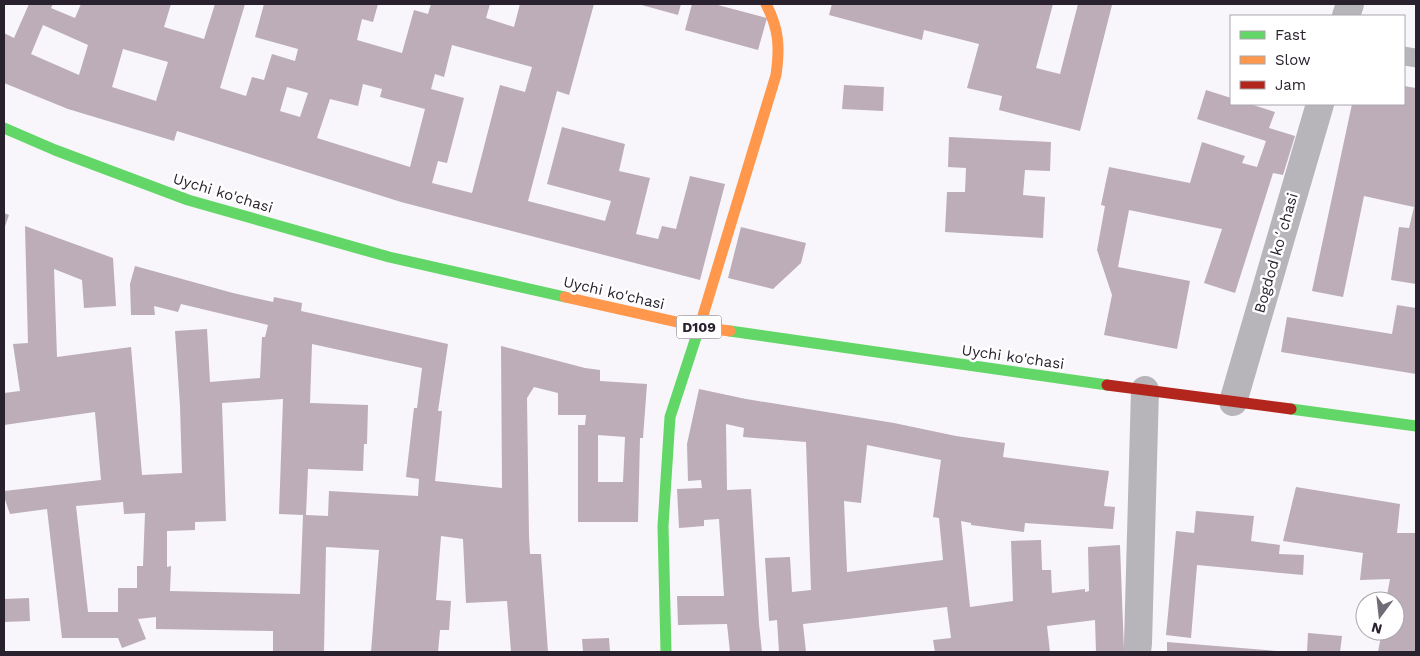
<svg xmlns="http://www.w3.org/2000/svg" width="1420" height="656" viewBox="0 0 1420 656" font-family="'Work Sans',sans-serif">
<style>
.building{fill:#bcadb9;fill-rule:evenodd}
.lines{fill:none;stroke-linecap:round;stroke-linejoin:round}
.lane{stroke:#b7b5ba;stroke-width:19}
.street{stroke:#b7b5ba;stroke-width:28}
.fast{stroke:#63d668;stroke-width:11}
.slow{stroke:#ff974d;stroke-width:11}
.jam{stroke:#b3261e;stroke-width:11}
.labels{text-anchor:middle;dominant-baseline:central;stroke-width:5;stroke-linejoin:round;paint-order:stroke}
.shield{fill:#fff;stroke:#69646c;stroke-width:1}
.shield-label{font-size:14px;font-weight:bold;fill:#29212d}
.street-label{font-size:15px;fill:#29212d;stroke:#fff}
</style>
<rect width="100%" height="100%" fill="#f8f6fa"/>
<path class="building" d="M 29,4 L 53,4 L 51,8 L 75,18 L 81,4 L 171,4 L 164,27 L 204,39 L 215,4 L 245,4 L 220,88 L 246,96 L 252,77 L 264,80 L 272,54 L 295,61 L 298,49 L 255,37 L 264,4 L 378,4 L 373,22 L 362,19 L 357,40 L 402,53 L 414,10 L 428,14 L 431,4 L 490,4 L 486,18 L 514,27 L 520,4 L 594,4 L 569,95 L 557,91 L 528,201 L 605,221 L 611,201 L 547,184 L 562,127 L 625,144 L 619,171 L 650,178 L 636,234 L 658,239 L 662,226 L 676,229 L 690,176 L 725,184 L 700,280 L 401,202 L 177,131 L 174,141 L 68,109 L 4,83 L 4,33 L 14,38 ZM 43,25 L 88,45 L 79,75 L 31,54 ZM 452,45 L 532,67 L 525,92 L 500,85 L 472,193 L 432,183 L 438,161 L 447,163 L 464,98 L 431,89 L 435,74 L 444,77 ZM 123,49 L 168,62 L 156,101 L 112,87 ZM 363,84 L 382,89 L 380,97 L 425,109 L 410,167 L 317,138 L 330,99 L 358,106 ZM 287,87 L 308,93 L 300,117 L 280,111 Z
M 638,4 L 681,4 L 678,15 Z
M 692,4 L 714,4 L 767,18 L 758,50 L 685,30 Z
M 832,4 L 1053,4 L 1036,68 L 1060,74 L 1078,4 L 1112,5 L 1080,131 L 999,110 L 1002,96 L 967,88 L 979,44 L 924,30 L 922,40 L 829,15 Z
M 844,85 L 884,87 L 883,111 L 842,109 Z
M 1404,86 L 1416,88 L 1416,284 L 1391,280 L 1399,227 L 1409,228 L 1414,207 L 1364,196 L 1343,297 L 1312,291 L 1352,104 L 1404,104 Z
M 1206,90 L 1231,98 L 1231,104 L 1250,104 L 1275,112 L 1269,128 L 1295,136 L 1283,175 L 1273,173 L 1235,293 L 1204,283 L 1222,229 L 1129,210 L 1118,267 L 1190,281 L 1177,349 L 1104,335 L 1112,295 L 1097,250 L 1105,206 L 1101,205 L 1109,167 L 1190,183 L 1202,142 L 1245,156 L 1242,163 L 1257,167 L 1266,141 L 1197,119 Z
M 949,137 L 1051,142 L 1050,171 L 1025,170 L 1023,195 L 1045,197 L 1043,238 L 945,232 L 947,192 L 965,192 L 966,168 L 948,167 Z
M 4,213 L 9,215 L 4,229 Z
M 25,226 L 113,258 L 116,306 L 84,308 L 82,280 L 54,269 L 57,357 L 131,347 L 142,475 L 182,473 L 180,406 L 175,331 L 207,329 L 210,382 L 260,378 L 262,337 L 265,337 L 268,325 L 181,304 L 178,312 L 154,306 L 155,315 L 131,315 L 130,284 L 135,266 L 233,293 L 273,302 L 274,297 L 302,303 L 301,311 L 448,344 L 438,411 L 442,411 L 435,481 L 502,488 L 501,346 L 585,368 L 600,370 L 600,381 L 647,384 L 643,438 L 640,438 L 638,522 L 578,522 L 578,425 L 585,425 L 586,415 L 558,415 L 558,393 L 534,387 L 527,398 L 529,536 L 530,554 L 541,554 L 548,652 L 511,652 L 507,601 L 466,603 L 463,539 L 441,536 L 436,600 L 451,601 L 449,630 L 440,630 L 438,652 L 371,652 L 379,550 L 326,547 L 324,652 L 273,652 L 273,631 L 156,629 L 156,617 L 138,619 L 146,639 L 122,648 L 118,638 L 62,638 L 47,509 L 10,514 L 4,497 L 4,491 L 101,480 L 95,412 L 4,425 L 4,393 L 20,391 L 13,344 L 28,343 ZM 312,344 L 422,368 L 417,408 L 414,408 L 406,477 L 419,479 L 418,496 L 329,491 L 328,516 L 306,515 L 308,469 L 363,471 L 364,444 L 367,444 L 368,405 L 310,403 ZM 283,399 L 279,514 L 303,515 L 300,594 L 170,591 L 171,566 L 167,567 L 167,531 L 195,530 L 195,522 L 226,521 L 222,403 ZM 598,435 L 625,437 L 623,482 L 598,482 ZM 123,502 L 124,514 L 145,513 L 143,566 L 137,566 L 137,588 L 118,588 L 118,612 L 88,612 L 76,506 Z
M 741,227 L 806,243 L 801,263 L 773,289 L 728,278 Z
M 1397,305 L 1416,308 L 1416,374 L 1281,352 L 1287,317 L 1392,334 Z
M 699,389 L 746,399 L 894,423 L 956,436 L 1005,443 L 1003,457 L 1109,471 L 1104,506 L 1115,507 L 1113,529 L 1025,523 L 1024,532 L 971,525 L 971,523 L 961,521 L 970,607 L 1013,601 L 1011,541 L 1041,540 L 1042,570 L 1051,570 L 1052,593 L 1085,589 L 1085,592 L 1089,591 L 1088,547 L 1120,545 L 1124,652 L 1096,652 L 1095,620 L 1047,626 L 1050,652 L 935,652 L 933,640 L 951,638 L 947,607 L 848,619 L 803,624 L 806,652 L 779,652 L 777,620 L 769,621 L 765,558 L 790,557 L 792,592 L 811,590 L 806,442 L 743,437 L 744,428 L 726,424 L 727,490 L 751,489 L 759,624 L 762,652 L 730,652 L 727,624 L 678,625 L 677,596 L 724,596 L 719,519 L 704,520 L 704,526 L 679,528 L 677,489 L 702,488 L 701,480 L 688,481 L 687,444 ZM 867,445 L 941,460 L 933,517 L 939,518 L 943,560 L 847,572 L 844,501 L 861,503 Z
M 1296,487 L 1400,504 L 1397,533 L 1416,533 L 1416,652 L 1378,652 L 1382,631 L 1395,631 L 1395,601 L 1386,601 L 1390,579 L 1360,580 L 1363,553 L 1283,541 Z
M 1196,511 L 1254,516 L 1251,541 L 1280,545 L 1279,554 L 1304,555 L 1303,575 L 1197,565 L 1191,638 L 1166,635 L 1176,531 L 1194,533 Z
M 29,598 L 30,621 L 4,622 L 4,599 Z
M 1308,633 L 1342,636 L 1340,652 L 1307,652 Z
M 609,638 L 610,652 L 583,652 L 582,639 Z
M 1167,642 L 1277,651 L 1277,652 L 1167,652 Z"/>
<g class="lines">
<path class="lane" d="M 1404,56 L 1416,58"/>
<path class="street" d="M 1346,16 L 1350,4
M 1233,402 L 1320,104
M 1137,652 L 1138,643 L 1145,390"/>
<path class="fast" d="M 4,128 L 55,150 L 188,200 L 389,257 L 565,297
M 730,331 L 1107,385
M 1291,409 L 1416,426
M 666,652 L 663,526 L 670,417 L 701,322"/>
<path class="slow" d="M 565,297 L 699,327 L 730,331
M 701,322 L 776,75 C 780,47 779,29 766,4"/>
<path class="jam" d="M 1107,385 L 1291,409"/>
</g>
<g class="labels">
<rect class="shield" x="676.5" y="315.5" width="45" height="23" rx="4"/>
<g class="shield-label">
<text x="699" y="327">D109</text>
</g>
<g class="street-label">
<text transform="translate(223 193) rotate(17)">Uychi ko'chasi</text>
<text transform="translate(1276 253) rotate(-74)">Bogdod koʻchasi</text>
<text transform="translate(614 293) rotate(13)">Uychi ko'chasi</text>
<text transform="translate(1013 357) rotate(8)">Uychi ko'chasi</text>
</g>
</g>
<rect width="1420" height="656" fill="none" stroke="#29212d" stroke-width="10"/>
<rect x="1230" y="15" width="175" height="90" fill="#ffffff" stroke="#a9a6ab"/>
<rect x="1240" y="31" width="25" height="8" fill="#63d668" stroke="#a9a6ab"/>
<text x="1275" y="40" font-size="15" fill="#29212d">Fast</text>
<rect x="1240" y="56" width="25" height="8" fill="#ff974d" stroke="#a9a6ab"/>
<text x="1275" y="65" font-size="15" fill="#29212d">Slow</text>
<rect x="1240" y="81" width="25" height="8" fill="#b3261e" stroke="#a9a6ab"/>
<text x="1275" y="90" font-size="15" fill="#29212d">Jam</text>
<g transform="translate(1380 616) rotate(195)"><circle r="24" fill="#ffffff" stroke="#a9a6ab"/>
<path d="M0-4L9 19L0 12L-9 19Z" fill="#716c75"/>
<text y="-8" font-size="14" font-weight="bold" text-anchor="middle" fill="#29212d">N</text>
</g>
</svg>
